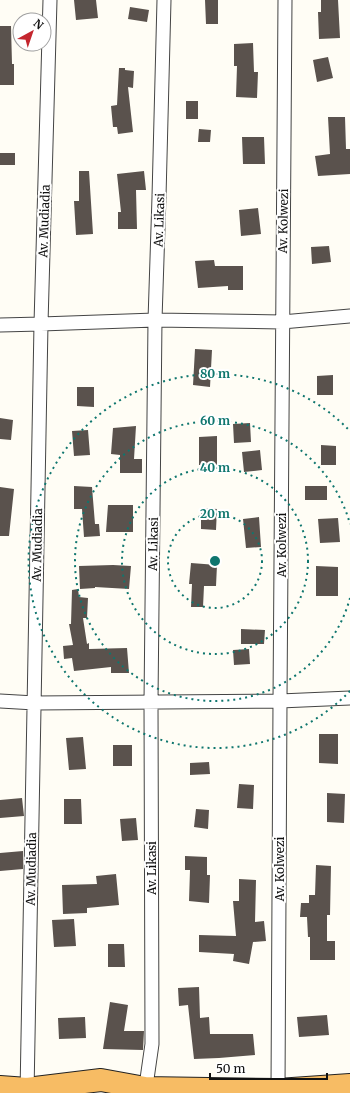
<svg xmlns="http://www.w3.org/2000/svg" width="350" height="1093" viewBox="0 0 350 1093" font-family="Merriweather,serif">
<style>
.building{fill:#5a524d}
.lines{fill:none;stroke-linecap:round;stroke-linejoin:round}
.minor-casing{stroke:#444;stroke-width:15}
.trunk-casing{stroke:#222;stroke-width:24}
.minor{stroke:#fff;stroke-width:13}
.trunk{stroke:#f7bc64;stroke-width:22}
.ring{fill:none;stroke:#0f766e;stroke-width:2;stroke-dasharray:2 4}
.labels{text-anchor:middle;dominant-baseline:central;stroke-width:4;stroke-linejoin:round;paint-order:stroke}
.street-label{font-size:12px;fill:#111;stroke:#fff}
.centre{fill:#0f766e;stroke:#fff;stroke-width:2}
.ring-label{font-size:12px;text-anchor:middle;font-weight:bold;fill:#0f766e;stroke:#fff;stroke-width:4;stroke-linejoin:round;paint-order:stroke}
</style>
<rect width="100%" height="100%" fill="#fffdf5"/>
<path class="building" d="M 74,0 L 96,0 L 98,18 L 76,20 Z
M 205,0 L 218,0 L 218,24 L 206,24 Z
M 321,0 L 338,0 L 340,38 L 319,39 L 318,12 L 321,12 Z
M 130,7 L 149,10 L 147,22 L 128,19 Z
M 0,26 L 11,26 L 12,64 L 14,64 L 14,85 L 0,85 Z
M 253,43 L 254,72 L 258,72 L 257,98 L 236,97 L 237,66 L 234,66 L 234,44 Z
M 328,57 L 333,78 L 317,82 L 313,60 Z
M 119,68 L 125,68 L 125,70 L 134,71 L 133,88 L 128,87 L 133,132 L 118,134 L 117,127 L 113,127 L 111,106 L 117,105 Z
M 186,101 L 198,101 L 198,119 L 186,119 Z
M 328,117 L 345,117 L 346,149 L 350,149 L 350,174 L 318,176 L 315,156 L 330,154 Z
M 199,129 L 211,130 L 210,142 L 198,142 Z
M 242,137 L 264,137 L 265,164 L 243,164 Z
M 0,153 L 15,153 L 15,165 L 0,165 Z
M 79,171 L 89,171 L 93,234 L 76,235 L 74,201 L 79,201 Z
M 144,171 L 146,190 L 136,190 L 137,229 L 118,229 L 118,212 L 121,212 L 117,174 Z
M 258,208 L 261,234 L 241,236 L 239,210 Z
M 329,246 L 331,262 L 312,264 L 311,247 Z
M 214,260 L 215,266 L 243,266 L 243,290 L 228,290 L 228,286 L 198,288 L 195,261 Z
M 195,349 L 212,350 L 210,387 L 193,385 Z
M 333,375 L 333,395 L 317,395 L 317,376 Z
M 77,387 L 94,387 L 94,407 L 77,406 Z
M 0,418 L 13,420 L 11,440 L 0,439 Z
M 250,423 L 251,442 L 234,443 L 233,424 Z
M 136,426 L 134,459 L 142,459 L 142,473 L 120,473 L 120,455 L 111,454 L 113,428 Z
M 88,430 L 90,455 L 74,456 L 72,431 Z
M 217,436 L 217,465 L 199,465 L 199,437 Z
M 321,445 L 336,446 L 336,465 L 321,465 Z
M 260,450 L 262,470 L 244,472 L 242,452 Z
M 74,486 L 92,487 L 95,524 L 99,524 L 100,536 L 84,537 L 82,509 L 74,509 Z
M 305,486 L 327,486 L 327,500 L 305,500 Z
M 0,487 L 14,489 L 9,536 L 0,536 Z
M 108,505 L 133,505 L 133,532 L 106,532 Z
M 201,508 L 217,509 L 216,530 L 201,529 Z
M 259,517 L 261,547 L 246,548 L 243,519 Z
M 338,518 L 340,542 L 320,543 L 318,519 Z
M 191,563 L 217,565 L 216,586 L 204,586 L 203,607 L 191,607 L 192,584 L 189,584 Z
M 113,565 L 131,566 L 129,589 L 95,587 L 95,588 L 80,589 L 79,566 Z
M 316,566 L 338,567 L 338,596 L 316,596 Z
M 78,589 L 79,597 L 88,598 L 87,618 L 83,618 L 87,644 L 89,643 L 89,649 L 127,648 L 129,673 L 111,673 L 111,667 L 74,671 L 72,658 L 64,659 L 63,646 L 73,645 L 69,624 L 71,624 L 72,590 Z
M 241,629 L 265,630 L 264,644 L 241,644 Z
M 249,649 L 250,664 L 234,665 L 233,650 Z
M 319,734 L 338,734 L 338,764 L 319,763 Z
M 83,737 L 86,769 L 69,770 L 66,738 Z
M 113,745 L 132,745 L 132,766 L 113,766 Z
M 209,762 L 210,774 L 190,775 L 190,763 Z
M 239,784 L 254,785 L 253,809 L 237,808 Z
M 327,793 L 345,794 L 344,823 L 327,822 Z
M 22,798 L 24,816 L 0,818 L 0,800 Z
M 64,799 L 81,799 L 82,824 L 64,824 Z
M 196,809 L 209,810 L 208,829 L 194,827 Z
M 136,818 L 138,840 L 122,841 L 120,819 Z
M 23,851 L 23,869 L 0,871 L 0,853 Z
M 185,856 L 207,857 L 207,875 L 210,875 L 209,903 L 189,901 L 190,870 L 185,870 Z
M 316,865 L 331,866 L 330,915 L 327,915 L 327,941 L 335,941 L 335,960 L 310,960 L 310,937 L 308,937 L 307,917 L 300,917 L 301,903 L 309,903 L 309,895 L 315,895 Z
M 116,874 L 119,905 L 87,908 L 87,913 L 63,914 L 62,885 L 97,884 L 96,876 Z
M 239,879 L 256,880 L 255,922 L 264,921 L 266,941 L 253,942 L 249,964 L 233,961 L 234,954 L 199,952 L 199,935 L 236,936 L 233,901 L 239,901 Z
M 74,919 L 76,946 L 54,947 L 52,920 Z
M 108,944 L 124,944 L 125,967 L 108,967 Z
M 199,987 L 200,1018 L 209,1017 L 210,1034 L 253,1034 L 255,1055 L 219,1058 L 194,1059 L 188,1005 L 179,1006 L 178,988 Z
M 110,1002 L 128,1005 L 124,1031 L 144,1031 L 143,1050 L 103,1049 Z
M 327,1015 L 329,1035 L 299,1037 L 297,1017 Z
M 85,1017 L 86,1038 L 59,1039 L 58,1018 Z"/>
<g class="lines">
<defs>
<path id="minor" d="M 0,325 L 41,324 L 155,320 L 282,322 L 350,316
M 0,701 L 35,703 L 280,701 L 350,698
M 27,1093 L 41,324 L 50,0
M 145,1093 L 152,1044 L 151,702 L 155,320 L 159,197 L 164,0
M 277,1093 L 278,1090 L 280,701 L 285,0"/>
<path id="trunk" d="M 0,1087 L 27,1089 L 101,1080 L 145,1088 L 278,1090 L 350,1085"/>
</defs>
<use href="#minor" class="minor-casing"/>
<use href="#trunk" class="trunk-casing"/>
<use href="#minor" class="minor"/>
<use href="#trunk" class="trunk"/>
</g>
<g class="ring">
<circle cx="215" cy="561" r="47"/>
<circle cx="215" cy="561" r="93"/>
<path d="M350 598A140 140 0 1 1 350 524"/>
<path d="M350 691A187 187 0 1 1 350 431"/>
</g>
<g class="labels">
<g class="street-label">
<text transform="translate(159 220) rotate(-88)">Av. Likasi</text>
<text transform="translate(44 221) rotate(-88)">Av. Mudiadia</text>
<text transform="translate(283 221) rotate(-89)">Av. Kolwezi</text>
<text transform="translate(153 544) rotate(-89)">Av. Likasi</text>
<text transform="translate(37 545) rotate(-89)">Av. Mudiadia</text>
<text transform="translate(281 545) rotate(-90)">Av. Kolwezi</text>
<text transform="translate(151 868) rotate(-90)">Av. Likasi</text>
<text transform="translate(31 869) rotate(-89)">Av. Mudiadia</text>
<text transform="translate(279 869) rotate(-90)">Av. Kolwezi</text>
</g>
</g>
<circle cx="215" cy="561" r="6" class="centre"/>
<g class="ring-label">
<text x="215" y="378">80 m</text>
<text x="215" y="425">60 m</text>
<text x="215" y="472">40 m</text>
<text x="215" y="518">20 m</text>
</g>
<g transform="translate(32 32) rotate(40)"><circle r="19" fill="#ffffff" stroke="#a0a0a0"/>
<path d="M0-3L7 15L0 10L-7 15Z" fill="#c4262e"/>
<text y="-6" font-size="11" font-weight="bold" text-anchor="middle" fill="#111111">N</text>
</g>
<path d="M210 1073v6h117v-6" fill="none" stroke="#111111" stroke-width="2"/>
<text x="216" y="1073" font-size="12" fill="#111111" stroke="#ffffff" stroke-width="3" paint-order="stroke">50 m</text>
</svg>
